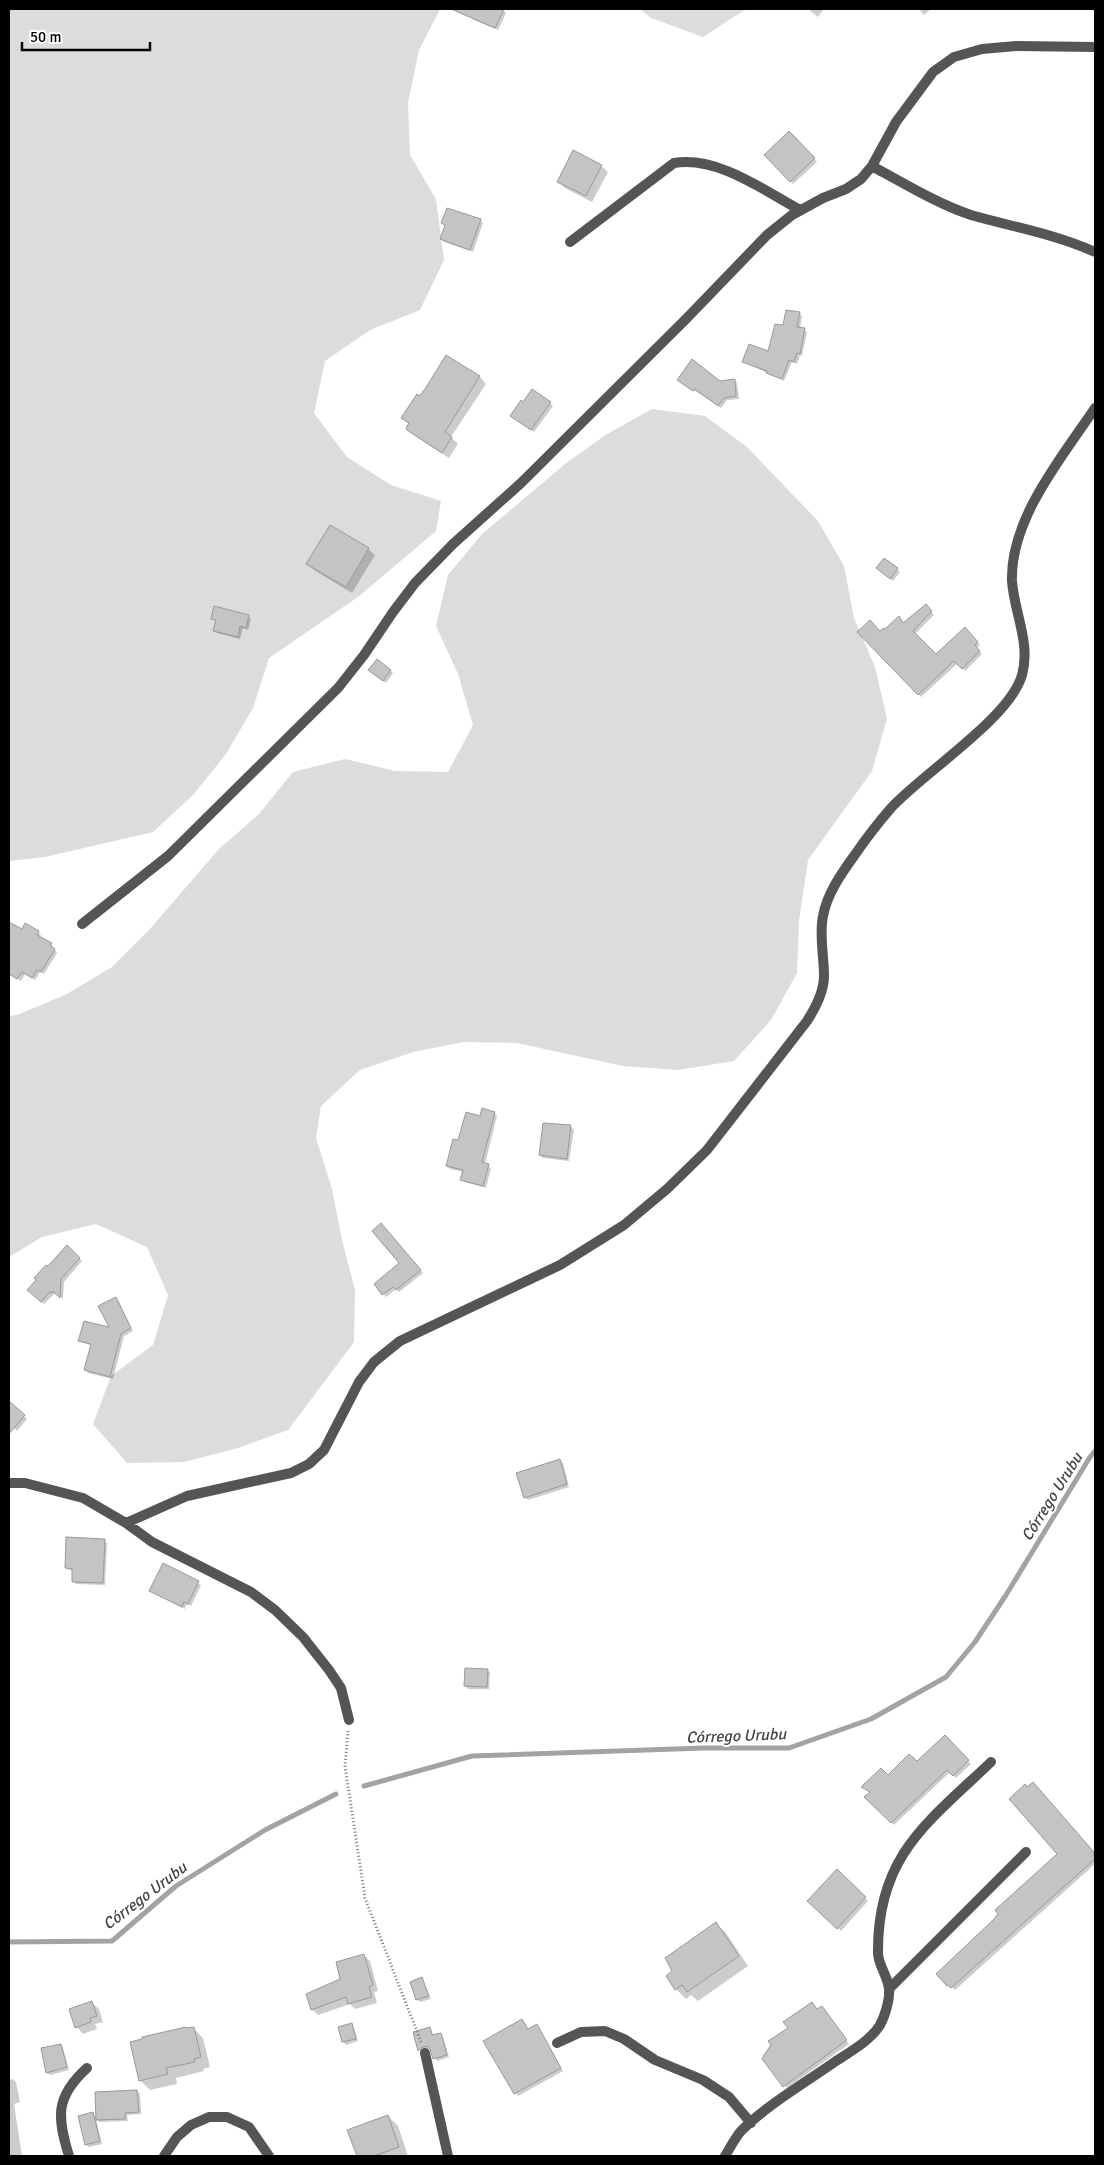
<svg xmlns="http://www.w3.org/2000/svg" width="1104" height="2165" viewBox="0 0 1104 2165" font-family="Signika,sans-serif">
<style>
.green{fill:#dcdcdc}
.shadow{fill:#0003}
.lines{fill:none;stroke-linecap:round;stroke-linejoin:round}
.stream{stroke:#a3a3a3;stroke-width:5}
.building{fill:#c4c4c4;stroke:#999}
.path{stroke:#777;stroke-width:3;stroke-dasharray:1 2.5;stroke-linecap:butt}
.minor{stroke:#555;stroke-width:10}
.labels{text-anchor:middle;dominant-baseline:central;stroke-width:4;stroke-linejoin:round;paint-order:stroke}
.water-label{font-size:16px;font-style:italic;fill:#444;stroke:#fff}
</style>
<rect width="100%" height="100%" fill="#fff"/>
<path class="green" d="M 9,9 L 440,9 L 419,50 L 408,103 L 410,155 L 436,199 L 444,260 L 420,310 L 370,330 L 325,361 L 314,413 L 347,457 L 391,485 L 441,501 L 436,531 L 358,597 L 269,658 L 253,708 L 226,754 L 193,795 L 153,832 L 45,857 L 9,861 Z
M 640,9 L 746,9 L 703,37 L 651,18 Z
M 652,409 L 705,416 L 747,447 L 818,521 L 844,566 L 854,618 L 875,667 L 887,719 L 872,771 L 808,860 L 799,921 L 797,973 L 771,1020 L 734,1061 L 678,1070 L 623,1066 L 517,1043 L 464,1042 L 413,1052 L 360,1070 L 321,1106 L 316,1138 L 332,1189 L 342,1240 L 355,1290 L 354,1342 L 288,1430 L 238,1448 L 184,1462 L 127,1463 L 93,1424 L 111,1376 L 153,1345 L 168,1295 L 147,1247 L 96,1224 L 42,1237 L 9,1257 L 9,1016 L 17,1015 L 65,995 L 112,967 L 149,930 L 219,849 L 259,814 L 293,772 L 345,759 L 395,771 L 448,772 L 473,725 L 458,674 L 436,626 L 448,575 L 482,534 L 565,464 L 607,434 Z"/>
<path class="shadow" d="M 475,9 L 503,10 L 506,13 L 498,30 L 474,20 L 471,17 Z
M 808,9 L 824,9 L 818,17 Z
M 919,9 L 931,9 L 924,15 Z
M 789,133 L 817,162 L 793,184 L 766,155 Z
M 601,166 L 608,172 L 592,202 L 565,188 L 558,181 Z
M 447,210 L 481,221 L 483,223 L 473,252 L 444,242 L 441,239 L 446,227 L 443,223 Z
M 799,313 L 802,316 L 800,329 L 807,332 L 802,356 L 800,355 L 797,364 L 792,362 L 784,381 L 744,362 L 769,353 L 784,326 Z
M 446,356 L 480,377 L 486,384 L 451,437 L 458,444 L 449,458 L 415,436 L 408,429 L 409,424 L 403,418 L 419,398 Z
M 680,381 L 720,383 L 734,381 L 737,383 L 739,399 L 727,400 L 721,408 Z
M 550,403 L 553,406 L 534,432 L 514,418 Z
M 368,549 L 375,555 L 352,593 L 314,570 L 308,564 Z
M 897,569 L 900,572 L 893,581 L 880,571 Z
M 926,606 L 934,615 L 915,634 L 936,656 L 965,629 L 980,645 L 976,648 L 982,654 L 965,671 L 958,663 L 921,697 L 859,632 L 886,631 L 899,618 L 904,624 Z
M 248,616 L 251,619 L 248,630 L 243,628 L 240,639 L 217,633 L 214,630 L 217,622 L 212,618 Z
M 390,670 L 393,673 L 386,683 L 372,673 Z
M 9,923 L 23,931 L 38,932 L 41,935 L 39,938 L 51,944 L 57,953 L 44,974 L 40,972 L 35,980 L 25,974 L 21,981 L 9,974 Z
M 494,1113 L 497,1116 L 485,1164 L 491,1168 L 486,1188 L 465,1182 L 462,1180 L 464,1172 L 450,1169 L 447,1166 L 459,1142 L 481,1117 Z
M 571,1127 L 574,1130 L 569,1161 L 543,1158 L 540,1155 Z
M 384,1228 L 423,1273 L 399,1292 L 396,1289 L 386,1297 L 375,1284 L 400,1263 Z
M 67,1247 L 82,1261 L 64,1282 L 63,1299 L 57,1293 L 55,1295 L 54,1294 L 44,1304 L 29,1290 Z
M 116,1298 L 133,1331 L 124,1336 L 113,1379 L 88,1373 L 86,1370 L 92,1346 L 80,1341 L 111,1329 Z
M 13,1406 L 27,1419 L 17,1431 L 9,1423 L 9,1411 Z
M 560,1461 L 563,1463 L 569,1487 L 528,1500 L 525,1497 Z
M 104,1540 L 107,1543 L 105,1585 L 76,1584 L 73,1581 L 73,1571 L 66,1568 Z
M 164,1564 L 201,1585 L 191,1606 L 187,1604 L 185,1609 L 150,1591 Z
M 487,1670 L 490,1673 L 489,1689 L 468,1689 L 465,1686 Z
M 945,1736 L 971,1764 L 956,1778 L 950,1772 L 894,1825 L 866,1797 L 871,1793 L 863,1787 L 917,1763 Z
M 1036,1786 L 1095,1857 L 1095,1864 L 955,1990 L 952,1987 L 950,1988 L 938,1974 L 993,1922 L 1059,1854 L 1027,1788 Z
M 837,1871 L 868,1901 L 841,1931 L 809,1901 Z
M 716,1924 L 726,1933 L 748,1966 L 698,2001 L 691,1995 L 686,1999 L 676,1989 Z
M 364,1955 L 370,1961 L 378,1991 L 374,1992 L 377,2003 L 355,2009 L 350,2004 L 318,2015 L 312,2009 Z
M 422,1979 L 431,1999 L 420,2002 L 417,1999 Z
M 92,2003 L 99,2009 L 103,2022 L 95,2024 L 97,2029 L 83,2034 L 77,2027 Z
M 818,2011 L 825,2011 L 849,2044 L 787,2088 L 764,2058 L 768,2048 Z
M 522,2020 L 529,2030 L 539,2029 L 563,2071 L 518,2096 L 485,2041 Z
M 351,2025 L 354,2028 L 358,2041 L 346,2045 L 343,2042 L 339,2028 Z
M 193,2028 L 203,2038 L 210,2067 L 203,2069 L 204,2071 L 176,2078 L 177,2084 L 150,2090 L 140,2080 Z
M 430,2028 L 434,2036 L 440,2034 L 443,2037 L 449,2057 L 437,2061 L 430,2049 L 424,2050 L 422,2053 L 420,2051 L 414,2033 Z
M 61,2045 L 63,2048 L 69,2070 L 50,2075 L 47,2072 Z
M 13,2079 L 16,2082 L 20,2102 L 14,2104 L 22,2156 L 9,2156 L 9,2080 Z
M 137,2091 L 140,2094 L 141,2114 L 127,2115 L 128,2121 L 100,2122 L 96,2119 L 102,2144 L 89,2147 L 86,2144 L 93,2114 L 97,2118 Z
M 388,2116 L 398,2126 L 408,2156 L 358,2156 L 349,2130 Z"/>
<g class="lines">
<path class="stream" d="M 364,1786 L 472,1756 L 704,1748 L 789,1748 L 871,1719 L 946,1677 L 975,1642 L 1006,1595 L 1090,1457 L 1095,1451
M 9,1942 L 112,1941 L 176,1886 L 265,1830 L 336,1794"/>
</g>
<path class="building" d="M 451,9 L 504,9 L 495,28 Z
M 789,131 L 815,158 L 790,182 L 764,155 Z
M 573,150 L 602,165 L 586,196 L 557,182 Z
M 447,208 L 481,219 L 470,250 L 440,239 L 445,225 L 441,223 Z
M 786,310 L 800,312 L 797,327 L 805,328 L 800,354 L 797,353 L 794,362 L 789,360 L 782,379 L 766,373 L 767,371 L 742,362 L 749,344 L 768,351 L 775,324 L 783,325 Z
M 446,355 L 480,376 L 445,432 L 452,437 L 442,453 L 407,430 L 406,428 L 409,423 L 401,418 L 417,394 L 419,396 L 425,389 Z
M 692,359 L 720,381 L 735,379 L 736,396 L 724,398 L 718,406 L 695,389 L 693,391 L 677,380 Z
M 532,389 L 551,402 L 531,430 L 510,416 L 521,400 L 523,402 Z
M 330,525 L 369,548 L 346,587 L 306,564 Z
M 884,558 L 898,568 L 890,579 L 876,568 Z
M 926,604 L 932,611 L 913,631 L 936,654 L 965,627 L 978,642 L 975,645 L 980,651 L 962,669 L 954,661 L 918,695 L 857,632 L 870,620 L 880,631 L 884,628 L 885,629 L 899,616 L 903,623 Z
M 214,606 L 249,615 L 246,628 L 240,626 L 238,637 L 213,631 L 216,620 L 211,619 Z
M 377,659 L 391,670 L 383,681 L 368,670 Z
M 9,922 L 22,929 L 25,923 L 39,931 L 37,935 L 52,943 L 50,946 L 55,949 L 41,972 L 37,970 L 32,978 L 22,972 L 17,979 L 9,974 Z
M 482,1108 L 495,1112 L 482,1162 L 489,1164 L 483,1186 L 460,1180 L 463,1170 L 446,1166 L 453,1139 L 458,1140 L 466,1112 L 480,1116 Z
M 543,1123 L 571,1125 L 567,1159 L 539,1155 Z
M 381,1223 L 421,1270 L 396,1290 L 393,1287 L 382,1295 L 374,1284 L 399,1263 L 372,1231 Z
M 67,1245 L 80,1258 L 61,1279 L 60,1298 L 53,1291 L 52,1293 L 50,1292 L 41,1302 L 27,1290 L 36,1280 L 34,1278 L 46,1265 L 48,1266 Z
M 116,1297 L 131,1328 L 121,1334 L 110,1377 L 84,1370 L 91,1344 L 78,1341 L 84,1321 L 109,1327 L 98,1306 Z
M 9,1401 L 25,1415 L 9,1434 Z
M 560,1459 L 567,1484 L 524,1498 L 516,1473 Z
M 66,1537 L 105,1539 L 103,1583 L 72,1582 L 72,1569 L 65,1568 Z
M 163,1563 L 199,1581 L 188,1604 L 184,1602 L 182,1607 L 149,1591 Z
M 465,1668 L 488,1669 L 487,1687 L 464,1686 Z
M 945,1735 L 969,1760 L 953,1776 L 947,1770 L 891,1823 L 864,1797 L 870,1792 L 861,1787 L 881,1768 L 888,1775 L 909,1754 L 917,1761 Z
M 1033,1782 L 1093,1851 L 1095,1859 L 951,1988 L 948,1985 L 947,1986 L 936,1974 L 992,1921 L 998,1914 L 995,1910 L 1057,1854 L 1009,1799 L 1025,1784 L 1027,1787 Z
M 837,1869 L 866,1897 L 837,1929 L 807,1901 Z
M 716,1922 L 739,1956 L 687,1992 L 682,1985 L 675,1990 L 666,1976 L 672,1971 L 665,1958 Z
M 364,1954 L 373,1985 L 369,1987 L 372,1997 L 348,2004 L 346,1997 L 311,2010 L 306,1994 L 340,1979 L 336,1962 Z
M 422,1977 L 429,1996 L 416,2000 L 410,1982 Z
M 92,2001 L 97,2016 L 90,2018 L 91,2022 L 75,2028 L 69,2009 Z
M 812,2002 L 817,2009 L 822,2006 L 847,2040 L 783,2087 L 762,2059 L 764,2055 L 771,2045 L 768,2041 L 788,2028 L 783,2022 Z
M 522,2019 L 528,2029 L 537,2024 L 561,2068 L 514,2094 L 483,2041 Z
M 352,2023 L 356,2039 L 342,2042 L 338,2027 Z
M 186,2027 L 187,2028 L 194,2027 L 201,2057 L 194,2059 L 195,2062 L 166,2068 L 168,2074 L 139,2081 L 130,2042 L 142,2039 L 142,2037 Z
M 430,2027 L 432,2035 L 441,2033 L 447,2055 L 433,2059 L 430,2049 L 427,2046 L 421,2048 L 418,2051 L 413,2032 Z
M 61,2044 L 67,2067 L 46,2073 L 41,2048 Z
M 137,2090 L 139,2112 L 125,2113 L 125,2119 L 96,2120 L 95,2092 Z
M 93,2112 L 100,2141 L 85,2145 L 78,2116 Z
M 388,2115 L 399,2147 L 374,2156 L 357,2156 L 347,2130 Z"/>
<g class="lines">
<path class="path" d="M 348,1731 L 345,1766 L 365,1898 L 421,2042"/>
<path class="minor" d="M 872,166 C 901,182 940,205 971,215 C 1013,227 1055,234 1095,252
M 570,242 L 674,163 C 718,156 763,190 800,210
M 82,924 L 168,856 L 338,688 L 364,655 L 393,612 L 415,583 L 453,544 L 521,483 L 686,319 L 767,235 L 792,215 L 823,198 L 846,189 L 861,179 L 872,166 L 896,122 L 933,72 L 954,57 L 982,49 L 1016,46 L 1095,47
M 9,1483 L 25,1483 L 83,1498 L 126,1523 L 152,1542 L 251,1592 L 275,1610 L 303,1637 L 329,1670 L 341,1688 L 349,1720
M 126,1523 L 187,1496 L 291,1473 L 309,1464 L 324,1450 L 359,1382 L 374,1362 L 400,1341 L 560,1265 L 624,1225 L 667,1189 L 707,1150 L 807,1021 C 816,1007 824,992 824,976 C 824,956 819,935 823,916 C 827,894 841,874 854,856 C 865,840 878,823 891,808 C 923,773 1010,718 1022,675 C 1031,643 1014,612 1012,581 C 1010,519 1062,457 1095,408
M 889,1989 L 1026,1852
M 557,2043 L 581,2032 L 605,2031 L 624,2039 L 655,2060 L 703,2080 L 729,2097 L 751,2123
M 425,2053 L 448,2156
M 69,2156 C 57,2117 55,2097 87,2068
M 164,2156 L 177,2137 L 191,2125 L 209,2117 L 227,2117 L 249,2127 L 269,2156
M 725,2156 C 730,2148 735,2138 741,2131 C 768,2104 805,2083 836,2061 C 850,2052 871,2040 880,2025 C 885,2016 890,1999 889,1989 C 888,1976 878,1965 878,1953 C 877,1856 927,1823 991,1762"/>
</g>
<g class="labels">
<g class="water-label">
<text transform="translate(1052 1497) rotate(-58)">Córrego Urubu</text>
<text transform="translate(736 1736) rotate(-2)">Córrego Urubu</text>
<text transform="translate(145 1896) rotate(-37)">Córrego Urubu</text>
</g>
</g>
<rect width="1104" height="2165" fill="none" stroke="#000000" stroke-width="20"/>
<path d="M22 42v8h128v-8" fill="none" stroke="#000000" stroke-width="2.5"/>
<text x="30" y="42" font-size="15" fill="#000000" stroke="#ffffff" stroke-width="4" paint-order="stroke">50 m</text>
</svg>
